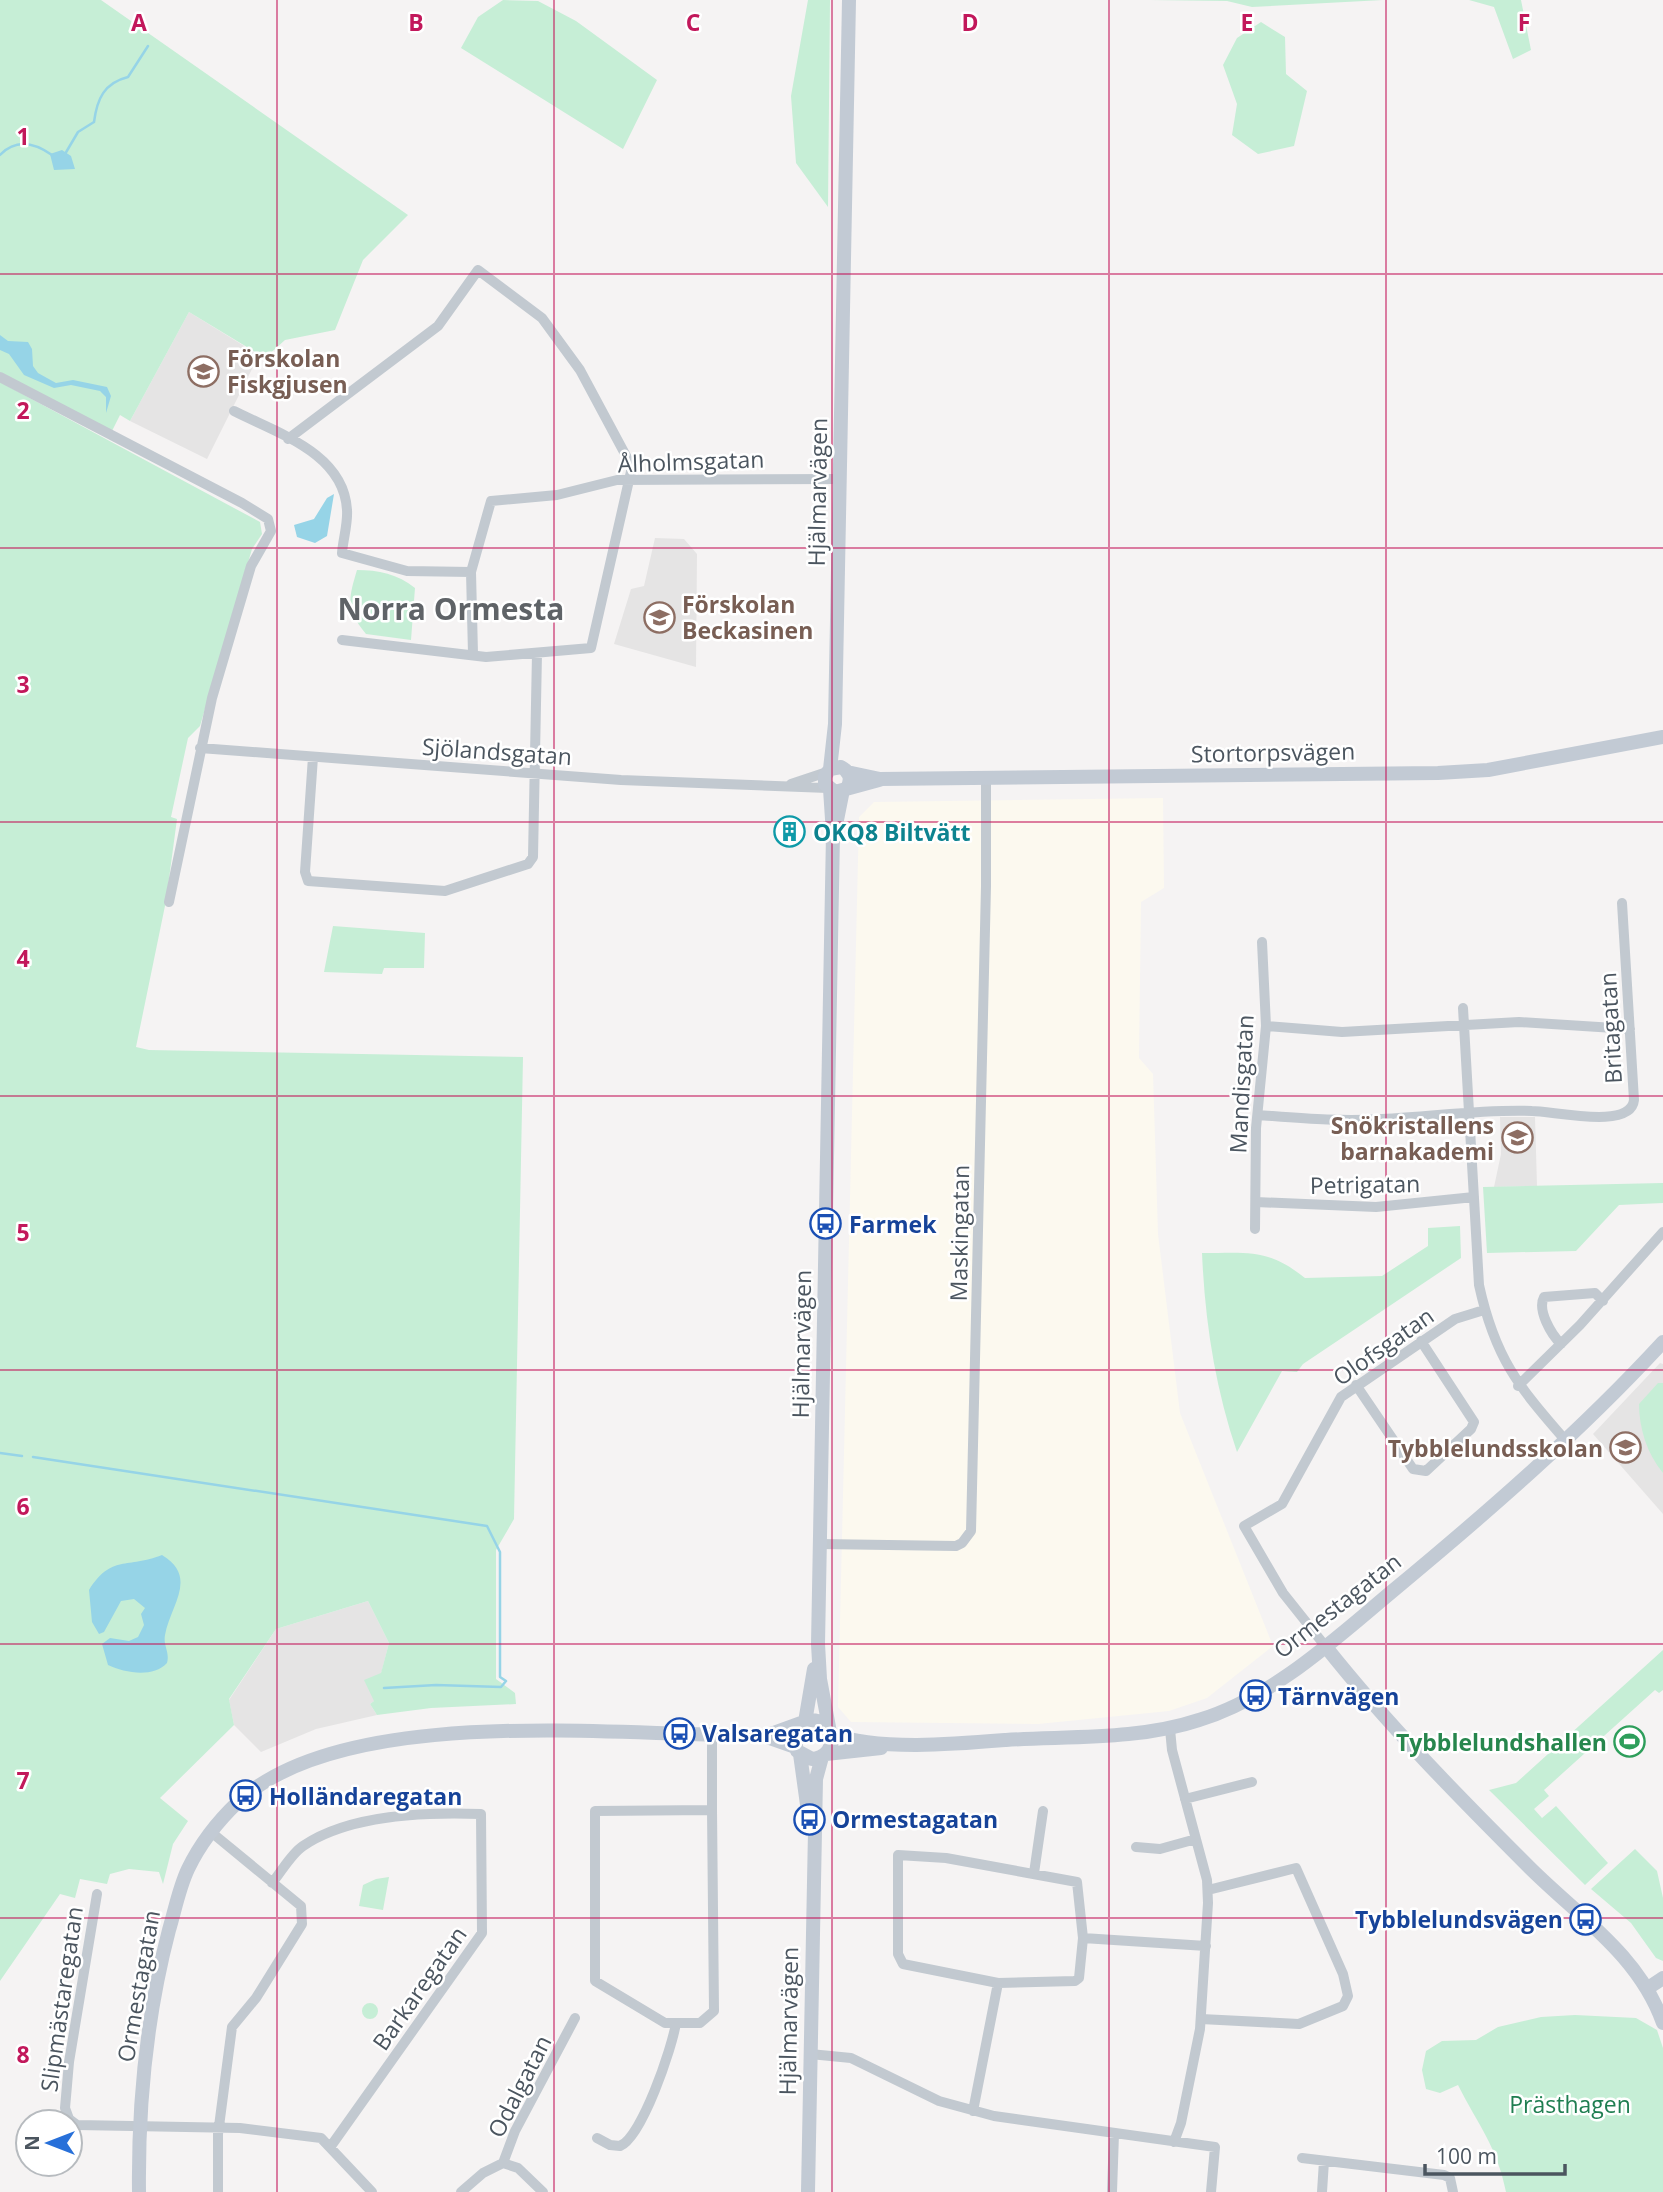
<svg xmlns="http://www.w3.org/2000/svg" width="1663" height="2192" viewBox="0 0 1663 2192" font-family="'Open Sans',sans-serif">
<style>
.commercial{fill:#fcf9ef}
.education{fill:#e5e4e4}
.green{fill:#c6eed6}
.water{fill:#96d4e7}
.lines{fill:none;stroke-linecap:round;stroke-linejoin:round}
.stream{stroke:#96d4e7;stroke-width:2.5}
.street{stroke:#c2c9d0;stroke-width:10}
.secondary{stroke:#c2cad4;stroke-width:14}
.grid{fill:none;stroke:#c2185b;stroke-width:2;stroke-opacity:0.55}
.labels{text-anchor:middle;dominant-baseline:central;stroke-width:5;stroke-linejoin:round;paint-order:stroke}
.education-label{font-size:23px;font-weight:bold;fill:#785e54;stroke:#fff;text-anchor:start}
.street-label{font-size:23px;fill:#4b555f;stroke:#fff}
.culture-label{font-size:23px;font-weight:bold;fill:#0d838f;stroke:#fff;text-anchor:start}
.transit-label{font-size:23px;font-weight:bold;fill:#164399;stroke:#fff;text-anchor:start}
.leisure-label{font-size:23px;font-weight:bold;fill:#27864d;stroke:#fff;text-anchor:end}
.park-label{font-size:23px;fill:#1f7e51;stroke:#fff}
.district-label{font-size:30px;font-weight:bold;fill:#5f6367;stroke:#fff}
.grid-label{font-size:23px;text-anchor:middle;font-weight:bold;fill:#c2185b;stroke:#fff;stroke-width:5;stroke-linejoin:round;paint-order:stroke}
</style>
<rect width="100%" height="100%" fill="#f5f3f3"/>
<path class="commercial" d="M 1163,798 L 1164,888 L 1141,902 L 1139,1058 L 1153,1074 L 1158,1234 L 1180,1413 L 1273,1646 L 1207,1698 L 1169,1711 L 1038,1724 L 851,1722 L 838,1707 L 859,817 L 874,802 Z"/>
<path class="education" d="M 189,312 L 259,355 L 207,459 L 130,421 Z
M 655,538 L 684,539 L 697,554 L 696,667 L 614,644 L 631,589 L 644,586 Z
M 1500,1117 L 1535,1117 L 1537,1186 L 1494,1187 L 1501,1154 Z
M 1660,1363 L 1663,1364 L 1663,1514 L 1593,1434 Z
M 368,1601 L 389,1643 L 374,1701 L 370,1704 L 377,1715 L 316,1729 L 261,1752 L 234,1725 L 229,1700 L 276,1629 Z"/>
<path class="green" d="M 0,0 L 101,0 L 408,215 L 363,260 L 335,330 L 285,340 L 265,358 L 189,312 L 130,421 L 120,415 L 112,431 L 0,373 Z
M 503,0 L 538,1 L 576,21 L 657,80 L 623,149 L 461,48 L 478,17 Z
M 808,0 L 830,0 L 828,207 L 796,163 L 791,96 Z
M 1150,0 L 1383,0 L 1252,7 L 1227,1 Z
M 1469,0 L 1521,0 L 1531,50 L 1513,59 L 1494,7 Z
M 1261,22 L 1285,37 L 1286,74 L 1307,91 L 1294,146 L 1258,154 L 1232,135 L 1237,104 L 1223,65 L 1237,38 Z
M 0,382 L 260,522 L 262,534 L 252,549 L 200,726 L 188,738 L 171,817 L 177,819 L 166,901 L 136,1047 L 149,1050 L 523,1057 L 514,1519 L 496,1550 L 496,1679 L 515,1693 L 516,1704 L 431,1708 L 377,1715 L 370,1704 L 374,1701 L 364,1680 L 381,1673 L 389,1643 L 368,1601 L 276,1629 L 229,1699 L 234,1725 L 160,1798 L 188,1821 L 173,1844 L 163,1884 L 159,1872 L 129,1869 L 110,1874 L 107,1884 L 80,1879 L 75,1898 L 60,1894 L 0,1981 Z
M 357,570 C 378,570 398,574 415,588 L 411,640 L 366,634 C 346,609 348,600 357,570 Z
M 333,926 L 425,933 L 424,968 L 384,968 L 382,974 L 324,972 Z
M 1663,1183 L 1663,1203 L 1619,1205 L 1576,1251 L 1487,1253 L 1483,1187 Z
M 1460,1226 L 1461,1258 L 1303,1364 L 1297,1372 L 1282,1371 L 1237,1452 C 1215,1387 1205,1322 1202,1253 C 1248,1253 1267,1248 1305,1278 L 1382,1276 L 1428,1246 L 1428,1228 Z
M 1658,1383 L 1663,1383 L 1663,1473 C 1647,1454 1639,1428 1639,1404 Z
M 1663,1650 L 1663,1690 L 1659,1693 L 1655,1690 L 1544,1790 L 1549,1796 L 1534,1809 L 1542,1818 L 1556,1806 L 1608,1863 L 1585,1885 L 1489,1790 L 1516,1783 Z
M 1635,1849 L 1657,1871 L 1663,1898 L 1663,1961 L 1656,1958 L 1631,1923 L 1591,1889 Z
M 389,1877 L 383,1910 L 359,1906 L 363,1885 L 376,1879 Z
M362 2011a8 8 0 1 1 16 0a8 8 0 1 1-16 0Z
M 1575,2015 L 1636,2018 L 1657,2030 L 1663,2048 L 1663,2192 L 1506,2192 C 1497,2146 1478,2125 1458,2085 L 1440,2093 L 1426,2089 L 1422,2070 L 1426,2051 L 1442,2041 L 1476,2040 L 1498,2027 L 1541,2017 Z"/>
<path class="water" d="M 62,150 L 71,156 L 75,169 L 54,170 L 50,154 Z
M 0,335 L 8,341 L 28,342 L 32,349 L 33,366 L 38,373 L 56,383 L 73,380 L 107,387 L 111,396 L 106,413 L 106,397 L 100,391 L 71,385 L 54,388 L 24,375 L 9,354 L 0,350 Z
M 334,494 L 327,536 L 315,543 L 297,537 L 294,525 L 314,519 L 327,498 Z
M 162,1555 C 199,1577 170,1606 165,1635 C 163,1646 170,1652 167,1663 C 153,1678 125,1673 108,1665 L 102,1644 L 110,1638 L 129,1641 L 138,1637 L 144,1625 L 141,1614 L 145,1608 L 134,1599 L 121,1601 L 104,1632 L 99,1634 L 92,1622 L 89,1590 C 112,1554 127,1569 162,1555 Z"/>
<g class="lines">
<path class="stream" d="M 65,154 L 78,132 L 94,122 C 97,99 104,83 128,77 L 148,46
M 0,155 C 16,138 35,143 52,155
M 0,1453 L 22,1456
M 33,1457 L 487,1526 L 500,1552 L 500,1677 L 506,1681 L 501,1687 L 436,1685 L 384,1688"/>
<path class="street" d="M 0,377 L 242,503 L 268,519 L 271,531 L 251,566 L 212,698 L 169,902
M 234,411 C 277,433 344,453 347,510 C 348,524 343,539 342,553 L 407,571 L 471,572
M 288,439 L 438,326 L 478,270 L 542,318 L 580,370 L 632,467 L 591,648 L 486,657 L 342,640
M 473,654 L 471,572 L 491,501 L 557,495 L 617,480 L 840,479
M 200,748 L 621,780 L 828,788
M 313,757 L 305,872 L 308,881 L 445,891 L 528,864 L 533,857 L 537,653
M 791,784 L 827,772
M 1463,1008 L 1479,1285 C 1495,1358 1518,1386 1566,1441
M 1266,1026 L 1342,1032 L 1519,1022 L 1630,1029
M 1258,1115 C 1299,1118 1341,1122 1382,1119 C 1432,1117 1481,1109 1532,1111 C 1554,1111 1631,1130 1634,1100 L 1622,903
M 1256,1202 L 1376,1207 L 1474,1197
M 1255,1229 L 1256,1128 L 1266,1026 L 1262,942
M 1561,1344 C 1551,1334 1537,1310 1544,1297 L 1595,1293 L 1603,1301
M 1356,1385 L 1413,1469 L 1426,1471 L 1471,1429 L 1474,1422 L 1421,1341
M 1518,1386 L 1580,1325 L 1663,1232
M 820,1544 L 956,1546 L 962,1543 L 971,1531 L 986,886 L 986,779
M 1326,1647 L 1283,1593 L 1244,1526 L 1282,1504 L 1341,1397 L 1455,1319 L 1484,1310
M 1170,1729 L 1172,1750 L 1207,1880 L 1208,1903 L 1200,2029 L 1181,2123 L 1174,2142
M 712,1735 L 712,1810 L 595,1811 L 595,1981 L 665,2023 L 700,2023 L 714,2011 L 712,1810
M 1185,1799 L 1252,1782
M 211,1832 L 301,1906 L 302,1924 L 256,1998 L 232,2027 L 218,2134 L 218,2192
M 1136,1847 L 1160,1849 L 1196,1839
M 1034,1873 L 1043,1811
M 272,1883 C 282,1871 291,1854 303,1846 C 350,1814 426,1812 481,1814 L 482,1933 L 331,2146
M 97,1894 L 69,2062 L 65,2108 L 69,2119 L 77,2125 L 240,2128 L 321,2138 L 372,2192
M 1083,1938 L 1206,1946
M 1201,2019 L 1299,2024 L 1343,2006 L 1348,1996 L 1343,1974 L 1296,1868 L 1208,1890
M 810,2054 L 851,2058 L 939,2101 L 994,2116 L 1215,2147 L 1211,2192
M 973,2111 L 998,1983 L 903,1964 L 898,1954 L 898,1855 L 946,1858 L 1077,1882 L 1083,1938 L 1079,1978 L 1075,1981 L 998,1983
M 597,2138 L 610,2145 L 620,2146 C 642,2137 672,2048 676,2023
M 1302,2158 L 1444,2175 L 1450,2178 L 1453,2192
M 503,2163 L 518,2168 L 543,2192
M 461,2192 L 483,2173 L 503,2163 L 515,2131 L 575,2018
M 1112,2192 L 1114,2134
M 1322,2192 L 1324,2161"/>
<path class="secondary" d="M 830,769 L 835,724 L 849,0
M 847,772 L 880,779 L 1438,773 L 1488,770 L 1663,737
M 847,788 C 852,779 850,772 841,767 L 830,769 L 825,776 L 825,784 L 835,792 L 879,780
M 835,830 L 843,790
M 1326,1647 C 1387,1724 1459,1797 1529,1867 C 1578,1916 1639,1955 1663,2023
M 805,1722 L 814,1669
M 829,1727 L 820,1679 L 818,1644 L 833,834 L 830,789
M 832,1734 C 876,1751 958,1744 1006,1740 C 1069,1736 1139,1740 1199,1720 C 1274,1697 1336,1638 1395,1589 C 1489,1511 1581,1431 1663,1342
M 765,1736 L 809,1720 C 838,1719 840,1756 812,1759 L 797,1751 L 794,1738 L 801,1725
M 800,1754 L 809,1819
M 826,1754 L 881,1748
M 1648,1988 L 1663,1978
M 139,2192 C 138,2105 147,2014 169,1930 C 175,1910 179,1888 188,1869 C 200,1844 218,1821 238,1802 C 345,1702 625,1736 764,1736 L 795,1747
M 808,2192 L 816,1779 L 822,1757"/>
</g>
<path class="grid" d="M 277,0 L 277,2192M 554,0 L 554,2192M 832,0 L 832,2192M 1109,0 L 1109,2192M 1386,0 L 1386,2192M 0,274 L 1663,274M 0,548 L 1663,548M 0,822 L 1663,822M 0,1096 L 1663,1096M 0,1370 L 1663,1370M 0,1644 L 1663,1644M 0,1918 L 1663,1918"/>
<defs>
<symbol id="school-ring" viewBox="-11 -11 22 22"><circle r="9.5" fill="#fff" stroke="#8d6e63" stroke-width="1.5"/><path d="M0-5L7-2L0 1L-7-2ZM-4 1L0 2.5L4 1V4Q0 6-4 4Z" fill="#8d6e63"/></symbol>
<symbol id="building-ring" viewBox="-11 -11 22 22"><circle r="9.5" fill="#fff" stroke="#0f9aa8" stroke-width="1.5"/><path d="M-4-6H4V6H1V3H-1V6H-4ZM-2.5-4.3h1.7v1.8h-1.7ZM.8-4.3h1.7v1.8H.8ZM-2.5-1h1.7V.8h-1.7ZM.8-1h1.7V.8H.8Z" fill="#0f9aa8"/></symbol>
<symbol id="bus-ring" viewBox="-11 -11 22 22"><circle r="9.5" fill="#fff" stroke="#1a4fb4" stroke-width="1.5"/><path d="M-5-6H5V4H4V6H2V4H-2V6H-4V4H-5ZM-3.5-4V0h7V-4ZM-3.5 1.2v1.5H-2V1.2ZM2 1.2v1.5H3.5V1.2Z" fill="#1a4fb4"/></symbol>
<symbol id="stadium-ring" viewBox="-11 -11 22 22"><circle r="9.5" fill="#fff" stroke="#2e9e5b" stroke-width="1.5"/><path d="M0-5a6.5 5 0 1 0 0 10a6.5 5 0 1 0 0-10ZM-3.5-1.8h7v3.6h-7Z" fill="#2e9e5b"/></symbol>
</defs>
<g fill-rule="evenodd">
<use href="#school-ring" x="186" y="354" width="35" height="35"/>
<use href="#school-ring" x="642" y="600" width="35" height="35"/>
<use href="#building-ring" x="772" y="814" width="35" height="35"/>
<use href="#school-ring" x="1500" y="1120" width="35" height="35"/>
<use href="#bus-ring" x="808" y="1206" width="35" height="35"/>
<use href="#school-ring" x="1608" y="1430" width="35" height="35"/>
<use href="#bus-ring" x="1238" y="1678" width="35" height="35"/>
<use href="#bus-ring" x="662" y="1716" width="35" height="35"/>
<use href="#stadium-ring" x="1612" y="1724" width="35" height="35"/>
<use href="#bus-ring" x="228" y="1778" width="35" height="35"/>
<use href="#bus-ring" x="792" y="1802" width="35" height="35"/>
<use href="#bus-ring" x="1568" y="1902" width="35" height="35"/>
</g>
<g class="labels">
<g class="education-label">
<text x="227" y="358">Förskolan<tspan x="227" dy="26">Fiskgjusen</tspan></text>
<text x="682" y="604">Förskolan<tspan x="682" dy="26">Beckasinen</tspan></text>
<text x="1494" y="1125" text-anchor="end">Snökristallens<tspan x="1494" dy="26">barnakademi</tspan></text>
<text x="1603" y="1448" text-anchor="end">Tybblelundsskolan</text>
</g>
<g class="street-label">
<text transform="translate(691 461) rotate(-2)">Ålholmsgatan</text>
<text transform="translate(817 492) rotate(-89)">Hjälmarvägen</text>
<text transform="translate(497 751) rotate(4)">Sjölandsgatan</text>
<text transform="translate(1273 752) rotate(-1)">Stortorpsvägen</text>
<text transform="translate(1610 1028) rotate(-93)">Britagatan</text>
<text transform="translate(1241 1084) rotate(-87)">Mandisgatan</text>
<text transform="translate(1365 1184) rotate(-1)">Petrigatan</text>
<text transform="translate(959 1233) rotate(-89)">Maskingatan</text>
<text transform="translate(801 1344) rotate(-89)">Hjälmarvägen</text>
<text transform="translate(1383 1346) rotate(-35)">Olofsgatan</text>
<text transform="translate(1337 1605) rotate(-38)">Ormestagatan</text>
<text transform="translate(138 1986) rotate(-80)">Ormestagatan</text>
<text transform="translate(419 1988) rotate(-55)">Barkaregatan</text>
<text transform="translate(61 1999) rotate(-82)">Slipmästaregatan</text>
<text transform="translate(788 2021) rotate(-89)">Hjälmarvägen</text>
<text transform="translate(519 2086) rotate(-63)">Odalgatan</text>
</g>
<g class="culture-label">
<text x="813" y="832">OKQ8 Biltvätt</text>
</g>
<g class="transit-label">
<text x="849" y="1224">Farmek</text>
<text x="1278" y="1696">Tärnvägen</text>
<text x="702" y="1733">Valsaregatan</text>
<text x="269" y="1796">Holländaregatan</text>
<text x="832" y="1819">Ormestagatan</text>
<text x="1563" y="1919" text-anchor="end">Tybblelundsvägen</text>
</g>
<g class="leisure-label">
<text x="1607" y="1742">Tybblelundshallen</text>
</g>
<g class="park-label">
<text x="1570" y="2104">Prästhagen</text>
</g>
<g class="district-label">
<text x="451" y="608">Norra Ormesta</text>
</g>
</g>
<g class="grid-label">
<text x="139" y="31">A</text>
<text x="416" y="31">B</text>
<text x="693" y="31">C</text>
<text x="970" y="31">D</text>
<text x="1247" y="31">E</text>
<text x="1524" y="31">F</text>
<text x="23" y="145">1</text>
<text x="23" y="419">2</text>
<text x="23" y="693">3</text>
<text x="23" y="967">4</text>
<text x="23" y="1241">5</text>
<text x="23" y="1515">6</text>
<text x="23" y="1789">7</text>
<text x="23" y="2063">8</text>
</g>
<g transform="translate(49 2143) rotate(270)"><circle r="33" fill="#ffffff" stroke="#b7bbbf" stroke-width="2"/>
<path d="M0-5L12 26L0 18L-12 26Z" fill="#2870d9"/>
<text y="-10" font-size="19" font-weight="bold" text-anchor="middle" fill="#4b555f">N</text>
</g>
<path d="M1425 2164v10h140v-10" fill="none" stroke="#4b555f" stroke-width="3.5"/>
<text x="1436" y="2164" font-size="21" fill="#4b555f" stroke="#ffffff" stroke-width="5" paint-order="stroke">100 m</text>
</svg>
